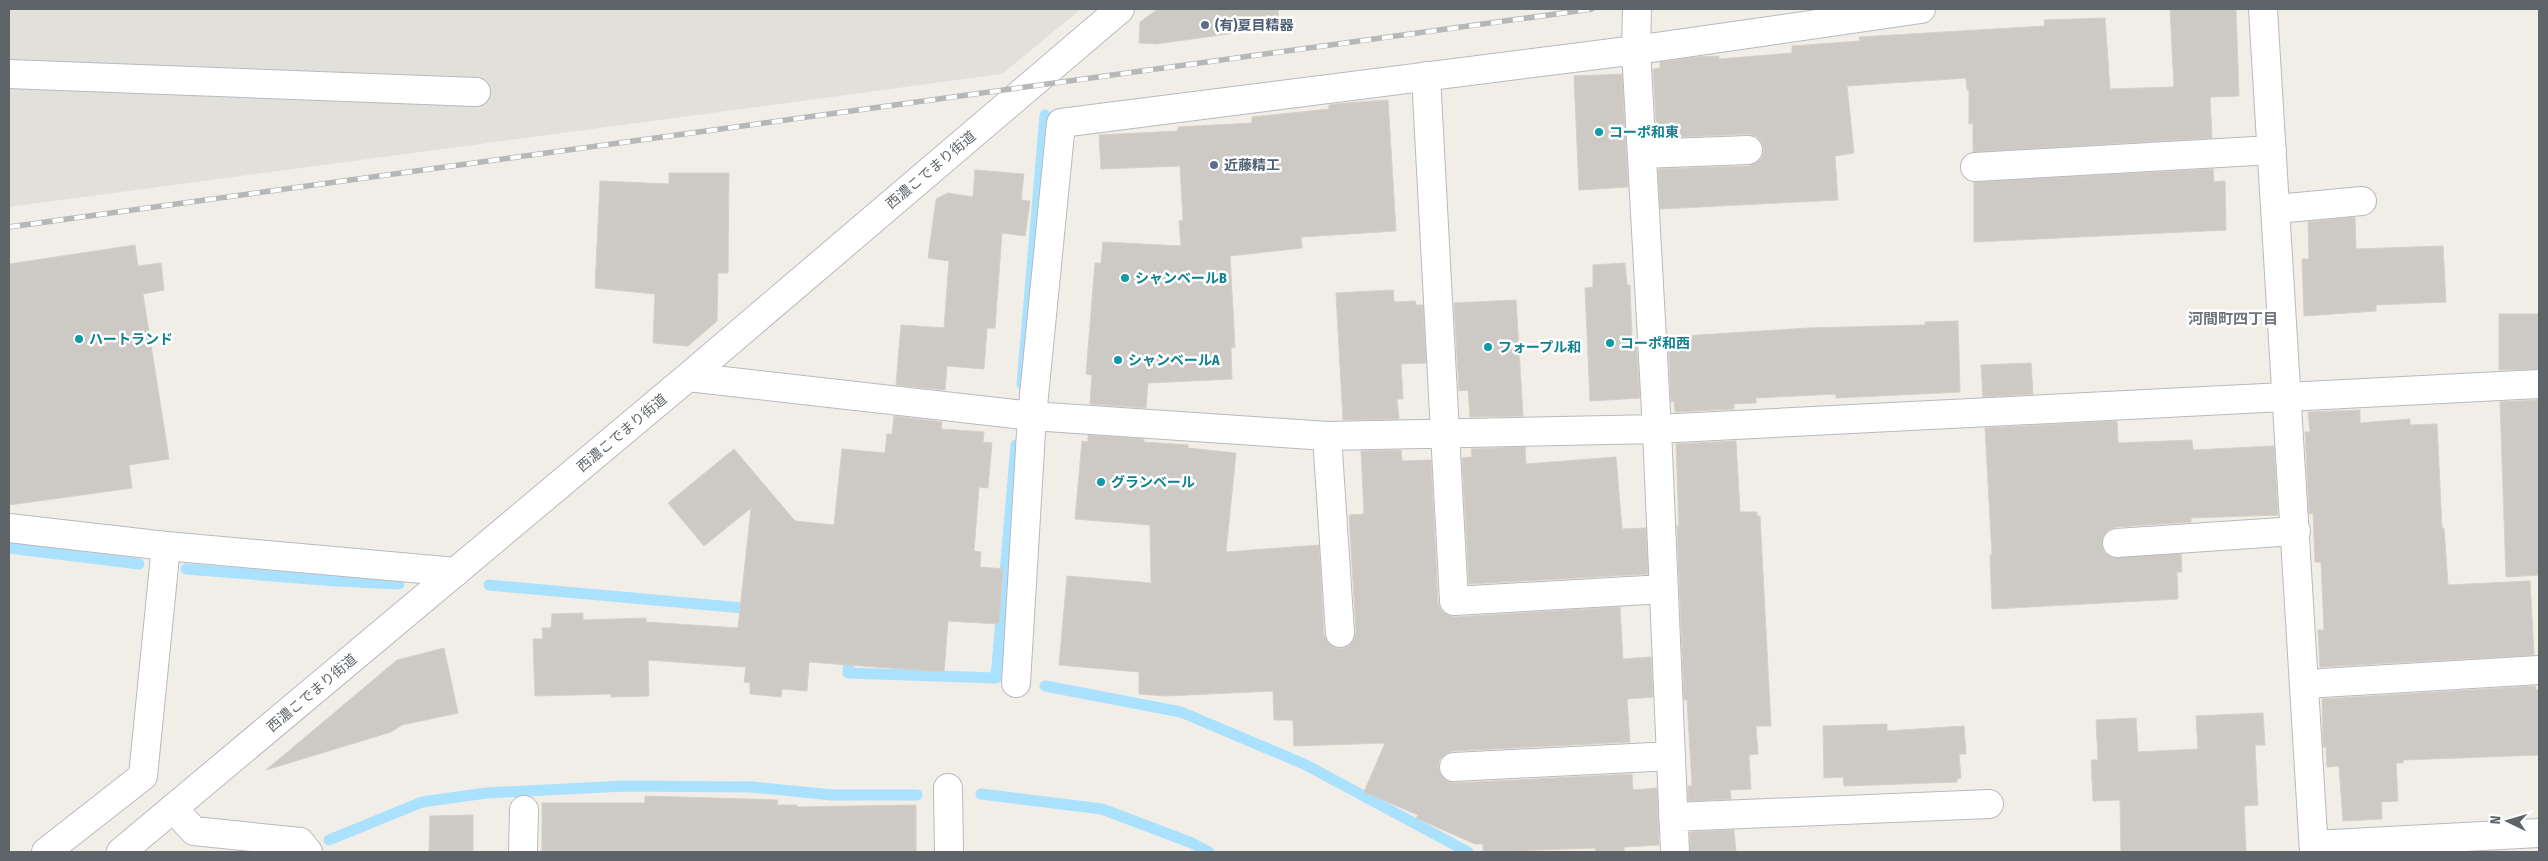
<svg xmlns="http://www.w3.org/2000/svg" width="2548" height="861" viewBox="0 0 2548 861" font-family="'Fira Sans Condensed','Noto Sans JP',sans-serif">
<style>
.industrial{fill:#e2e0db}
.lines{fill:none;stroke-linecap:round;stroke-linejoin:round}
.stream{stroke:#aae1ff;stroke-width:11}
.building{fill:#cdc9c4;stroke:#d7d0c5}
.minor-casing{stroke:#b7babe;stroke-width:30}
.minor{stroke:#fff;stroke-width:28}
.rail-casing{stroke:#b6b7b8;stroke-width:5.5}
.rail{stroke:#fff;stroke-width:4;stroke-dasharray:11;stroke-linecap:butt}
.service-dot{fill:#5c6f8a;stroke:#fff;stroke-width:2}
.culture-dot{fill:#0f9aa8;stroke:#fff;stroke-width:2}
.labels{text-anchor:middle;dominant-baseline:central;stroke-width:5;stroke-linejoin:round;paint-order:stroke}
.service-label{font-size:14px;font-weight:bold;fill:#4e5e75;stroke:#fff;text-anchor:start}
.culture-label{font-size:14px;font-weight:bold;fill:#0d838f;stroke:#fff;text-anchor:start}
.street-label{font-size:14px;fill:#5e6468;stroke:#fff}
.neighbourhood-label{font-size:15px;font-weight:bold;fill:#6f767b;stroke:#fff}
</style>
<rect width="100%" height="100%" fill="#f1eee7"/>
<path class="industrial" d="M 9,9 L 1081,9 L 1002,74 L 9,207 Z"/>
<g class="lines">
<path class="stream" d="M 1022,384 L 1045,115
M 9,548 L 139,564
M 186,569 L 336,581 L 399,584
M 489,585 L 754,609
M 850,650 L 848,673 L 996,678 L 1016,445
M 1045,686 L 1181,712 L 1304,764 L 1468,852
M 981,794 L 1102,809 L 1192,843 L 1209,852
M 329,840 L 422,802 L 486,793 L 624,786 L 752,787 L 832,795 L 917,795"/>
</g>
<path class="building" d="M 1158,9 L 1278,9 L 1279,27 L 1156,44 L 1139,43 L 1140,22 Z
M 2170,9 L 2236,9 L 2239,96 L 2210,97 L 2212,138 L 1973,152 L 1973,123 L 1969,124 L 1969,90 L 1967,90 L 1966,78 L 1847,86 L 1854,153 L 1835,156 L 1838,200 L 1660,209 L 1658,169 L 1749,166 L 1756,163 L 1762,158 L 1764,150 L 1761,141 L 1756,136 L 1748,134 L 1657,138 L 1653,69 L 1660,68 L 1660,62 L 1696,57 L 1719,56 L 1719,59 L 1792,53 L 1792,46 L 1860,41 L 1859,37 L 2045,26 L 2044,20 L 2105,18 L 2110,89 L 2174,87 Z
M 1622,74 L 1628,187 L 1579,190 L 1574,76 Z
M 1388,100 L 1396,231 L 1301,237 L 1302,248 L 1230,256 L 1235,347 L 1231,348 L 1232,379 L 1148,383 L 1146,408 L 1090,404 L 1092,375 L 1086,374 L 1095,263 L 1101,263 L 1103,242 L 1181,246 L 1179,221 L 1183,220 L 1180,166 L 1101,169 L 1099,135 L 1178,131 L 1178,127 L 1252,123 L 1252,117 L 1329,109 L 1329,105 L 1346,103 Z
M 2213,169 L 2214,182 L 2225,181 L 2226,230 L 1974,242 L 1974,182 Z
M 975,170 L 1024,174 L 1021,200 L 1030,201 L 1025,236 L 1002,233 L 995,328 L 987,328 L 984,369 L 947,366 L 945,390 L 896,385 L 901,325 L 944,328 L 949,261 L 928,258 L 936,199 L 948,193 L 973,197 Z
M 669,173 L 729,173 L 728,273 L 718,273 L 717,321 L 688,346 L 653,343 L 655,294 L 595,288 L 600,181 L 669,184 Z
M 2355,217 L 2356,249 L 2443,246 L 2446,302 L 2376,305 L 2376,311 L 2304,316 L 2302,259 L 2309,259 L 2308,222 Z
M 135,245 L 138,266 L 161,263 L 164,290 L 143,294 L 169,459 L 129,465 L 132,488 L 9,505 L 9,264 Z
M 1625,263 L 1627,285 L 1630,285 L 1632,339 L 1636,339 L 1640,398 L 1590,401 L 1585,288 L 1593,287 L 1593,265 Z
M 1393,290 L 1394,302 L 1415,301 L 1416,305 L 1423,305 L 1426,363 L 1401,364 L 1403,399 L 1397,399 L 1399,419 L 1343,420 L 1336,293 Z
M 1516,300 L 1523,416 L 1470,417 L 1468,390 L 1459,391 L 1454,303 Z
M 2499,314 L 2539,314 L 2539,369 L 2499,370 Z
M 1958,321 L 1960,392 L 1836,398 L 1836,394 L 1756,398 L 1756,403 L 1734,404 L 1734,409 L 1675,412 L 1674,401 L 1671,402 L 1668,337 L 1808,328 L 1925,325 L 1925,322 Z
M 2031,363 L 2033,394 L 1983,397 L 1981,365 Z
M 2539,400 L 2539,575 L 2506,577 L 2500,402 Z
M 2360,410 L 2360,423 L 2410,419 L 2410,425 L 2437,424 L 2442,528 L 2444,528 L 2448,585 L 2530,581 L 2534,655 L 2320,667 L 2318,630 L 2324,630 L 2321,562 L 2315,562 L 2313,513 L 2309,514 L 2305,432 L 2310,432 L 2308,412 Z
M 894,416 L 942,422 L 941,429 L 984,432 L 983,442 L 992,443 L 988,488 L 979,487 L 974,551 L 981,552 L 980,567 L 1003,569 L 999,624 L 948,621 L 944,672 L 809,662 L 807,691 L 782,689 L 781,697 L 750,694 L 750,683 L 744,682 L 746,667 L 648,660 L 649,696 L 611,697 L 611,694 L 535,696 L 533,639 L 543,639 L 542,628 L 551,628 L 552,614 L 583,613 L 583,620 L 646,618 L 646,622 L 738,628 L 751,508 L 704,546 L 668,503 L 734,449 L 795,521 L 834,525 L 842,449 L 885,453 L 887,434 L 892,434 Z
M 2117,421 L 2118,443 L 2192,440 L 2193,450 L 2274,446 L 2278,515 L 2191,518 L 2191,522 L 2116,527 L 2108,530 L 2103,537 L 2102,545 L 2104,552 L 2111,557 L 2181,554 L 2182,572 L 2177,572 L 2178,599 L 1992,609 L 1990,555 L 1992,555 L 1985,428 Z
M 1088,435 L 1144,439 L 1144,442 L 1188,445 L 1188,448 L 1236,453 L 1226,552 L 1319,545 L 1324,635 L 1327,641 L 1333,647 L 1341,649 L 1349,646 L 1354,640 L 1356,632 L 1349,515 L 1364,514 L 1361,451 L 1401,450 L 1402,461 L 1431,460 L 1438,602 L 1441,610 L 1447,615 L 1455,617 L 1620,607 L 1623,659 L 1651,657 L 1653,697 L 1627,699 L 1630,742 L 1453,751 L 1446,754 L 1440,759 L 1438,767 L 1441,775 L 1446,781 L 1455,783 L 1632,774 L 1633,790 L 1657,788 L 1659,845 L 1624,847 L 1624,852 L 1596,852 L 1595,848 L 1483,852 L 1483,844 L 1475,844 L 1416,818 L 1418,815 L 1364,792 L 1385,743 L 1294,746 L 1293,720 L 1274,720 L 1273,691 L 1166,696 L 1139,694 L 1139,672 L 1059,665 L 1067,576 L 1151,583 L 1150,525 L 1075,519 L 1082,441 L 1088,442 Z
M 1736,441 L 1740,512 L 1757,512 L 1757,516 L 1760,516 L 1771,726 L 1756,726 L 1758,754 L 1749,755 L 1751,789 L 1730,790 L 1731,799 L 1688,801 L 1688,786 L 1692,786 L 1687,700 L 1684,700 L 1677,526 L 1679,526 L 1676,444 Z
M 1525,447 L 1526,464 L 1616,457 L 1622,529 L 1646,528 L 1648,574 L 1469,584 L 1462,458 L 1472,457 L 1471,449 Z
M 444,648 L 458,713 L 402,725 L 391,732 L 266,770 L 397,660 Z
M 2535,686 L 2536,690 L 2539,690 L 2539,755 L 2403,760 L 2403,763 L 2396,763 L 2398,801 L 2381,802 L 2382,819 L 2343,821 L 2339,766 L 2327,767 L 2326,747 L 2323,747 L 2322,699 Z
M 2263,713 L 2265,745 L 2255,745 L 2258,805 L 2244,806 L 2246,852 L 2121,852 L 2120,800 L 2093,801 L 2091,760 L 2098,760 L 2096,720 L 2136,718 L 2138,752 L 2198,749 L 2196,716 Z
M 1887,724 L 1887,731 L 1964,726 L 1966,754 L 1959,754 L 1961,778 L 1957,779 L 1957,782 L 1844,786 L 1843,777 L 1824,778 L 1823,726 Z
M 645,796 L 778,800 L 777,805 L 797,805 L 797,807 L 916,805 L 916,852 L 542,852 L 542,803 L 645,803 Z
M 473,815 L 473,852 L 429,852 L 430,816 Z
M 1734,830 L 1736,852 L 1690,852 L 1690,832 Z"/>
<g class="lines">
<defs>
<path id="minor" d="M 1637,9 L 1636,50 L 1657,429 L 1675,852
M 2263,9 L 2314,852
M 9,74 L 476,92
M 1426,76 L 1454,601 L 1664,589
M 1642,154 L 1748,150
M 1975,167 L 2272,150
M 2276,209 L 2362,201
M 688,377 L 1032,416 L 1327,436 L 1657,429 L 2539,384
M 1327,436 L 1340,633
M 9,528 L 166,546 L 456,572
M 2117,543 L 2296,531
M 1016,683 L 1032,416 L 1061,123 L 1636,50 L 1921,9
M 2305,684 L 2539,670
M 1454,767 L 1671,756
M 948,788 L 949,852
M 173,808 L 194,831 L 300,842 L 308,852
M 1673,817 L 1989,804
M 2314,845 L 2539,833
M 46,852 L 143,776 L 166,546
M 121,852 L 688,377 L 1120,9
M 523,852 L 524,810"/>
</defs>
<use href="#minor" class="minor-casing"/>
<use href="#minor" class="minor"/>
<defs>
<path id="rail" d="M 9,227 L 1592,9"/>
</defs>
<use href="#rail" class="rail-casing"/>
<use href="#rail" class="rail"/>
</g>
<g class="service-dot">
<circle cx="1205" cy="25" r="5"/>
<circle cx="1214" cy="165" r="5"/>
</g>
<g class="culture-dot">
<circle cx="1599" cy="132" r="5"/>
<circle cx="1125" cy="278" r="5"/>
<circle cx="79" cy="339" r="5"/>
<circle cx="1610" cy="343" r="5"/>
<circle cx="1488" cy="347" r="5"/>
<circle cx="1118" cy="360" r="5"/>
<circle cx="1101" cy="482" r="5"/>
</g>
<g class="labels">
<g class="service-label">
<text x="1215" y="25">(有)夏目精器</text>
<text x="1224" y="165">近藤精工</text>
</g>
<g class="culture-label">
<text x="1609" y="132">コーポ和東</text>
<text x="1135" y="278">シャンベールB</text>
<text x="89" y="339">ハートランド</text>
<text x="1620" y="343">コーポ和西</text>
<text x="1498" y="347">フォープル和</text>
<text x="1128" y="360">シャンベールA</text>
<text x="1111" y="482">グランベール</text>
</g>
<g class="street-label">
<text transform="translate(931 170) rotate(-40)">西濃こでまり街道</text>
<text transform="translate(622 433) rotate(-40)">西濃こでまり街道</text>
<text transform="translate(312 693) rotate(-40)">西濃こでまり街道</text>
</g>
<g class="neighbourhood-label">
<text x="2233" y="319">河間町四丁目</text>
</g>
</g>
<rect width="2548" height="861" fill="none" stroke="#5e6468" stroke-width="20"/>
<g transform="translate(2508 821) rotate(275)" stroke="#ffffff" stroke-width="4" paint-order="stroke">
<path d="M0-4L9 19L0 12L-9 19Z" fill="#5e6468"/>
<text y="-8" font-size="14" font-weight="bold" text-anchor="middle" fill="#5e6468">N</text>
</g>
</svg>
